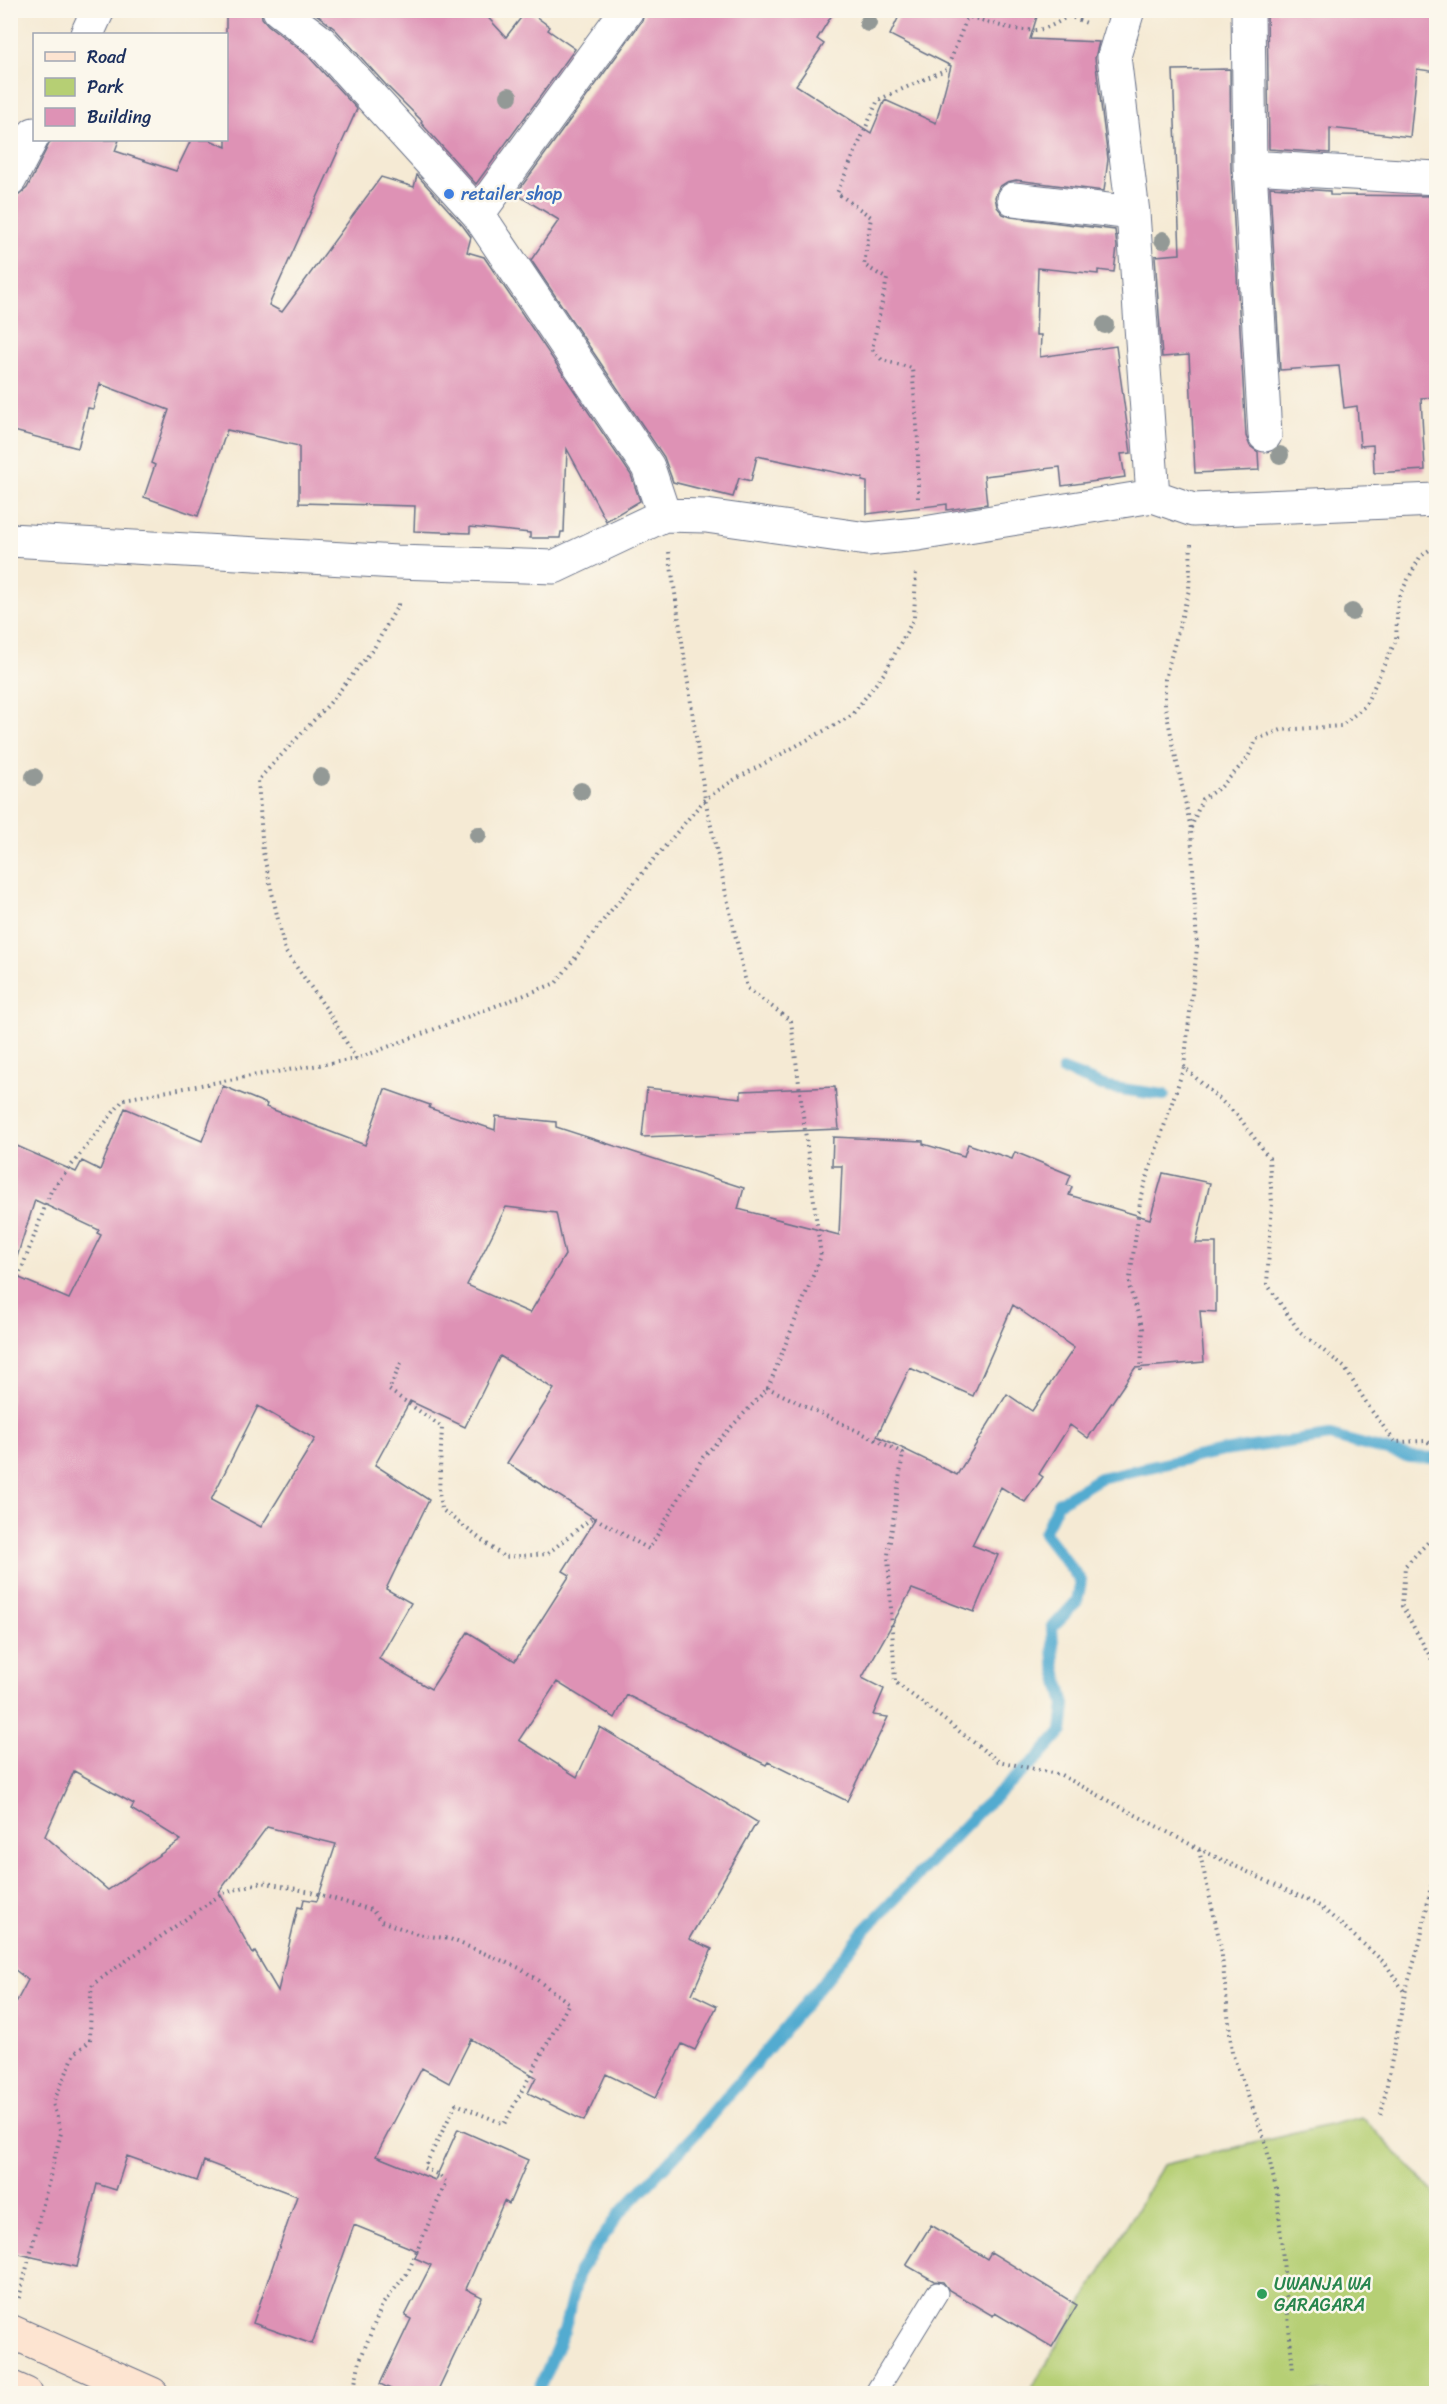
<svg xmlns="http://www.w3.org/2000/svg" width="1447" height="2404" viewBox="0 0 1447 2404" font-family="Sriracha,sans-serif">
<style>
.green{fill:#b6cf74;stroke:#687f69;stroke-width:1.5}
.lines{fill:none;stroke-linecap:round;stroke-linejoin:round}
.stream{stroke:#52abd0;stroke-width:12}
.building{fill:#de92b5;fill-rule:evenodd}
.service-casing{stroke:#677087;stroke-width:23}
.minor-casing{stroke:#677087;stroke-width:35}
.secondary-casing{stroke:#677087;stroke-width:35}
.path{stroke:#677087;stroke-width:4;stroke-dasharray:1.5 4.5;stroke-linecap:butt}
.service{stroke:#fff;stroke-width:21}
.minor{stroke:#fff;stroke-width:33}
.secondary{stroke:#fde4d1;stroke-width:33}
.tree{fill:#939996}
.shop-dot{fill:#3f7fe0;stroke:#fbf7ec;stroke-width:2}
.leisure-dot{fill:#2e9e5b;stroke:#fbf7ec;stroke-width:2}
.labels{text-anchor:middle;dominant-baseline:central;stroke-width:5;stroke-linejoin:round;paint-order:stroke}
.shop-label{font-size:18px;fill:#366cbe;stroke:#fbf7ec;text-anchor:start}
.leisure-label{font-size:18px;fill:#27864d;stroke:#fbf7ec;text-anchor:start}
</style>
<rect width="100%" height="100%" fill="#fbf7ec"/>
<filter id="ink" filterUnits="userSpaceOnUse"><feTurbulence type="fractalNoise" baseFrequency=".0167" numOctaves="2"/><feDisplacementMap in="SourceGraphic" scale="12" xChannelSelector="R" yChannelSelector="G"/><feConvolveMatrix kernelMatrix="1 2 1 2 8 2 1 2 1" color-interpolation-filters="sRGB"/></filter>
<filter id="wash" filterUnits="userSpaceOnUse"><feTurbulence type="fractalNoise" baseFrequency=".008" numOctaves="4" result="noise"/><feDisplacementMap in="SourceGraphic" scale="24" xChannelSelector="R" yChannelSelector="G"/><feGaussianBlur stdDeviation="1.35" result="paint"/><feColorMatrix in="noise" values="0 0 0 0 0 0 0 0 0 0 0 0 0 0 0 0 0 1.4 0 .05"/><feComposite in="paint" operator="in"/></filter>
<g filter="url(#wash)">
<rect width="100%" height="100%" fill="#f5ead4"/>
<path class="green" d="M 1362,2117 L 1436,2194 L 1436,2393 L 1029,2393 L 1163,2165 Z"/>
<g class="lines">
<path class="stream" d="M 1063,1070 L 1107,1087 L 1164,1095
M 537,2394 L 564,2331 L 579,2271 L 620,2213 L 696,2133 L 784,2030 L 864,1931 L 980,1810 L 1038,1758 L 1062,1731 L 1065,1705 L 1054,1662 L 1052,1628 L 1077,1601 L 1081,1581 L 1044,1533 L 1058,1503 L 1100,1478 L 1223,1451 L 1330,1436 L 1410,1457 L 1436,1458"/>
</g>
<g id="blocks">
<path class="building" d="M 226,10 L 261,10 L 262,18 L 268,25 L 308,56 L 357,109 L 269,305 L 282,312 L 381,177 L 414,187 L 417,175 L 463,226 L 471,237 L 467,252 L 484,257 L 631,475 L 640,501 L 606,521 L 567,449 L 564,532 L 561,532 L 560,538 L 530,538 L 530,533 L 470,527 L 470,533 L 414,531 L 415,506 L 299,503 L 299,446 L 227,430 L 198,516 L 144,497 L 155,465 L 151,463 L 169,410 L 100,384 L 93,409 L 88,408 L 78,448 L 10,430 L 10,198 L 19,195 L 27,188 L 51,140 L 119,140 L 115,151 L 176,171 L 191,140 L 210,140 L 226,147 Z
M 311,10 L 481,10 L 506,37 L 527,10 L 550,27 L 548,30 L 575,49 L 476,184 L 421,123 L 422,121 L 386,85 L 335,29 Z
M 645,10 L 835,10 L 817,39 L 824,44 L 796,85 L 871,133 L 885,100 L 936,123 L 951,66 L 890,35 L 902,10 L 1039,10 L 1030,39 L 1099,42 L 1095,58 L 1108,159 L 1104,191 L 1016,180 L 1007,182 L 999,187 L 995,197 L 997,207 L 1003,214 L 1011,217 L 1115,230 L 1117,247 L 1114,272 L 1098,270 L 1098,274 L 1038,268 L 1036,335 L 1041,335 L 1040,357 L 1116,346 L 1131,453 L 1121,454 L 1125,477 L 1062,486 L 1060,467 L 984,476 L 987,504 L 947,510 L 947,504 L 867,514 L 867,482 L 862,481 L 863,478 L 757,456 L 751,481 L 739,478 L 733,497 L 673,482 L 664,457 L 531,260 L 559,220 L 516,194 L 642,21 Z
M 1267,10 L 1437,10 L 1437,72 L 1417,69 L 1410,137 L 1330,128 L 1330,153 L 1269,149 Z
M 1230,69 L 1231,168 L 1246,436 L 1250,446 L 1258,452 L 1259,470 L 1195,473 L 1189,355 L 1162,357 L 1155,256 L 1180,254 L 1173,70 Z
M 1270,187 L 1330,191 L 1330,195 L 1437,196 L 1437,397 L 1421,398 L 1425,470 L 1374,473 L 1373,445 L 1360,446 L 1357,406 L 1344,408 L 1339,366 L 1280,370 Z
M 223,1086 L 267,1104 L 266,1107 L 365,1145 L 385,1089 L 430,1105 L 429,1108 L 495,1130 L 496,1116 L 556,1122 L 556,1127 L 744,1188 L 738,1209 L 839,1235 L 842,1166 L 832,1166 L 833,1137 L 923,1141 L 923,1144 L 964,1156 L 968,1144 L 1012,1159 L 1015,1152 L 1071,1175 L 1067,1185 L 1072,1187 L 1069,1195 L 1150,1219 L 1163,1173 L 1210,1183 L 1196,1243 L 1216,1243 L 1216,1312 L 1200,1311 L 1204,1362 L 1135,1368 L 1088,1438 L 1070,1425 L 1039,1474 L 1043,1477 L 1025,1502 L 1001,1487 L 972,1545 L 998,1555 L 974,1612 L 912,1589 L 862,1678 L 884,1689 L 873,1715 L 888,1717 L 847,1801 L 768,1762 L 766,1765 L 627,1695 L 615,1718 L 557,1682 L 519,1740 L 577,1777 L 600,1727 L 757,1822 L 689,1939 L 712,1949 L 692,1994 L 717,2006 L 695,2050 L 682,2044 L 655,2098 L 606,2074 L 584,2121 L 528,2093 L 536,2077 L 471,2039 L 449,2083 L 422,2068 L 376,2156 L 435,2180 L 458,2129 L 528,2160 L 509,2204 L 504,2201 L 466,2289 L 482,2297 L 436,2394 L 401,2394 L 380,2384 L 411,2319 L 405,2316 L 431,2265 L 415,2258 L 418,2251 L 354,2225 L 312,2344 L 253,2323 L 297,2196 L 204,2161 L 197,2181 L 127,2156 L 116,2190 L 97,2184 L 77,2267 L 10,2252 L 10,2014 L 28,1980 L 10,1966 L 10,1274 L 69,1299 L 101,1235 L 97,1233 L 99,1230 L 35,1200 L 17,1257 L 10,1256 L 10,1143 L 76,1172 L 82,1161 L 100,1170 L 125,1108 L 202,1141 ZM 506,1207 L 556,1213 L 565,1255 L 530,1313 L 467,1285 ZM 1013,1305 L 1074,1348 L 1032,1411 L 1007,1394 L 957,1475 L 877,1436 L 910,1368 L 973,1396 ZM 500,1356 L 554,1389 L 507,1463 L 596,1519 L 563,1571 L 570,1575 L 515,1661 L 468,1632 L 431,1689 L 379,1659 L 411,1603 L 386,1589 L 429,1500 L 375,1465 L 410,1401 L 465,1427 ZM 258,1406 L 315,1439 L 261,1527 L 211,1500 ZM 74,1771 L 134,1804 L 131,1809 L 181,1840 L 108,1890 L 45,1836 ZM 267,1827 L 336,1844 L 317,1901 L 304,1899 L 302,1908 L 298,1907 L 278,1991 L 255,1952 L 253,1954 L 219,1892 Z
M 835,1087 L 839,1129 L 642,1137 L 647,1088 L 741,1098 L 741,1091 Z
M 931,2225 L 987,2259 L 991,2252 L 1077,2305 L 1052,2347 L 995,2313 L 993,2316 L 949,2290 L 943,2282 L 934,2281 L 906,2265 Z"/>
</g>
</g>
<g filter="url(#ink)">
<use href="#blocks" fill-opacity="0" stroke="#677087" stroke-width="1.5"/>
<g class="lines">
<defs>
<path id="service" d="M 875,2394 L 937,2293"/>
<path id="minor" d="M 279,10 L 321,42 L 478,214 L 648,467 L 664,515
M 1128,10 L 1114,56 L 1133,213 L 1153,496
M 1248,10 L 1250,167 L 1265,435
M 87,34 L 98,10
M 1250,167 L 1436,178
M 10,179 L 34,134
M 1014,199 L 1133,213
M 478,214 L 627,10
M 10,540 L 397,562 L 554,567 L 664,515 L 706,516 L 867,539 L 918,534 L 1153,496 L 1193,510 L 1436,500"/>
<path id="secondary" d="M 10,2331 L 152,2394
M 10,2387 L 26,2394"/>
</defs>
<use href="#service" class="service-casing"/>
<use href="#minor" class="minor-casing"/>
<use href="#secondary" class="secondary-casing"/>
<path class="path" d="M 918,498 L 918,440 L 912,368 L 882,360 L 872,349 L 887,279 L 864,265 L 871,217 L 837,193 L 878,100 L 947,69 L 966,20 L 970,17 C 992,23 1019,34 1042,29 C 1051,27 1060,21 1068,16 L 1087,23
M 1191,544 L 1189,590 L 1165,679 L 1165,706 L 1191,829 L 1197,947 L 1184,1067 L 1239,1117 L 1269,1158 L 1272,1203 L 1267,1284 L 1299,1331 L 1344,1367 L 1371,1410 L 1395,1442 L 1427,1441 L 1436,1449
M 669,552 L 705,799 L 747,988 L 791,1021 L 821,1256 L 768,1388 L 903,1453 L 888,1555 L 895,1682 L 998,1761 L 1061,1775 L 1199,1849 L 1320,1906 L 1385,1963 L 1405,1993
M 1191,828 L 1202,799 L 1221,787 L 1247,759 L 1257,739 L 1281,730 L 1341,726 L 1365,706 L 1396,640 L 1398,598 L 1420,557 L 1436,545
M 356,1059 L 330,1014 L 285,951 L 263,852 L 258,780 L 329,704 L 374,648 L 398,605 L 398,599
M 10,1300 L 51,1191 L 124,1099 L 251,1076 L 356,1059 L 556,983 L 608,914 L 705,799 L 734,780 L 851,716 L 885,672 L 914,618 L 916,571
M 401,1363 L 389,1390 L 442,1427 L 439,1492 L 441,1509 L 504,1557 L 547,1554 L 593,1517 L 649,1549 L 703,1457 L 768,1388
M 1141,1371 L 1143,1329 L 1129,1286 L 1141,1195 L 1184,1067
M 1436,1534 L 1405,1566 L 1402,1606 L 1436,1667
M 1199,1850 L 1221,1947 L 1232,2053 L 1265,2141 L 1277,2193 L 1293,2371
M 1381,2115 L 1405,1993 L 1420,1942 L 1430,1891 L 1436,1870
M 19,2298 L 61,2133 L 53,2103 L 75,2053 L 90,2041 L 91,1993 L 93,1984 L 223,1893 L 262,1882 L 311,1892 L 372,1910 L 381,1921 L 417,1934 L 450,1939 L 522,1969 L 569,2003 L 504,2124 L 456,2104 L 424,2168 L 439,2175 L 446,2182 L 408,2272 L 382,2305 L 360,2360 L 354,2388 L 357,2394"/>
<use href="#service" class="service"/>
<use href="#minor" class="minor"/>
<use href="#secondary" class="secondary"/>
</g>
<g class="tree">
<circle cx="868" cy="23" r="9"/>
<circle cx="509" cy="96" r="9"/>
<circle cx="1163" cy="240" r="9"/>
<circle cx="1105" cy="325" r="9"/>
<circle cx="1280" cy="455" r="9"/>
<circle cx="1352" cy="612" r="9"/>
<circle cx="34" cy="777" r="9"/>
<circle cx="321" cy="777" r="9"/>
<circle cx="581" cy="791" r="9"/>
<circle cx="478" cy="835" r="9"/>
</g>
</g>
<circle class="shop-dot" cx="449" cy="194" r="6"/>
<circle class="leisure-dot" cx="1262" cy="2294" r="6"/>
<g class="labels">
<g class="shop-label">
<text x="461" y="194">retailer shop</text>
</g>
<g class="leisure-label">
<text x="1274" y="2284">UWANJA WA<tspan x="1274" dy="21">GARAGARA</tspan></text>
</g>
</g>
<rect width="1447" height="2404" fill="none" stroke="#fbf7ec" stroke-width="36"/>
<rect x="33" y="33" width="195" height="108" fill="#fbf7ec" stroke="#a1a7b3" stroke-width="1.5"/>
<rect x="45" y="52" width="30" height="9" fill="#fde4d1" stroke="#a1a7b3" stroke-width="1.5"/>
<text x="87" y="63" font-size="18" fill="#1b2f5e">Road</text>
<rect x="45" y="78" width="30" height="18" fill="#b6cf74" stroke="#a1a7b3" stroke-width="1.5"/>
<text x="87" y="93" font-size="18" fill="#1b2f5e">Park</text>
<rect x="45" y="108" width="30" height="18" fill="#de92b5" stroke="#a1a7b3" stroke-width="1.5"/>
<text x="87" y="123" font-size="18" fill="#1b2f5e">Building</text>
</svg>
